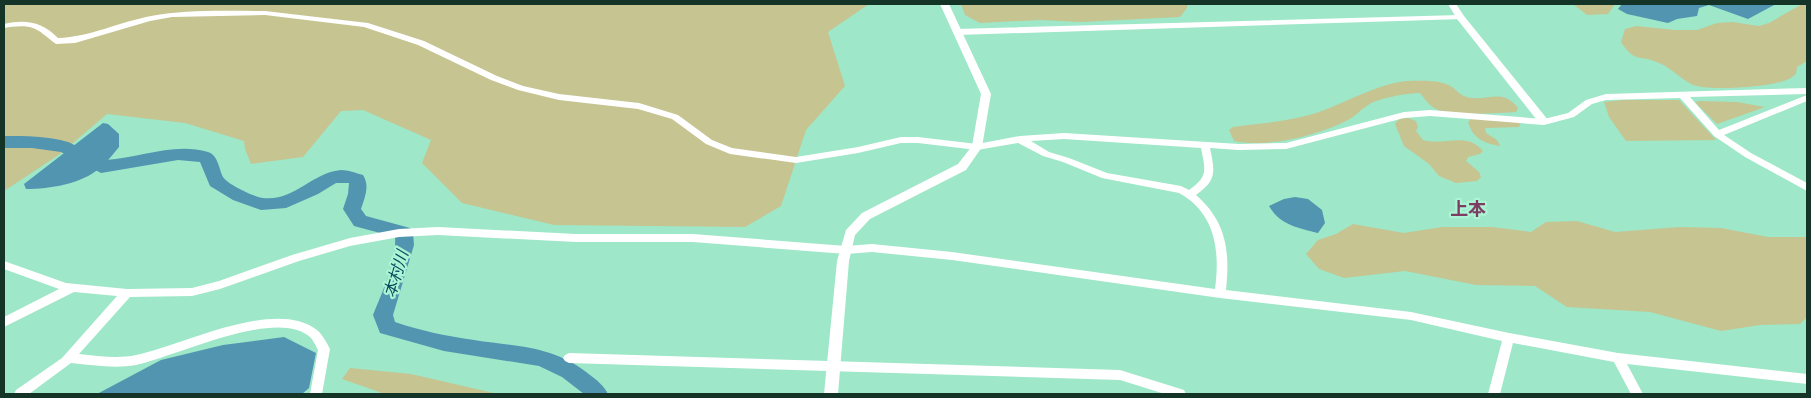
<svg xmlns="http://www.w3.org/2000/svg" width="1811" height="398" viewBox="0 0 1811 398" font-family="'DM Sans','Noto Sans JP',sans-serif">
<style>
.green{fill:#c6c491}
.water{fill:#5195b1}
.lines{fill:none;stroke-linecap:round;stroke-linejoin:round}
.river{fill:#5195b1;fill-rule:evenodd}
.minor{fill:#fff;fill-rule:evenodd}
.tertiary{fill:#fff;fill-rule:evenodd}
.labels{text-anchor:middle;dominant-baseline:central;stroke-width:4.5;stroke-linejoin:round;paint-order:stroke}
.water-label{font-size:16px;font-style:italic;fill:#0b475c;stroke:#abf5d5}
.quarter-label{font-size:18px;font-weight:bold;fill:#7d3d62;stroke:#abf5d5}
</style>
<rect width="100%" height="100%" fill="#9ee7c8"/>
<path class="green" d="M 4,4 L 869,4 L 828,32 L 845,86 L 806,130 L 781,206 L 745,227 L 554,225 L 462,203 L 422,163 L 431,140 L 363,110 L 341,111 L 303,157 L 251,164 L 245,149 L 244,141 L 185,123 L 107,114 L 60,154 L 4,191 Z
M 961,4 L 1187,4 L 1187,8 L 1180,17 L 1081,22 L 1040,20 L 980,23 L 965,15 Z
M 1573,4 L 1615,4 L 1608,14 L 1587,15 Z
M 1802,4 L 1807,4 L 1807,61 L 1797,67 L 1796,74 C 1793,76 1790,79 1786,80 C 1771,87 1705,92 1691,84 C 1680,78 1671,68 1659,63 C 1640,54 1635,64 1621,42 L 1625,29 L 1636,26 L 1675,30 L 1697,30 L 1717,23 L 1732,22 L 1759,26 L 1769,23 Z
M 1406,81 C 1419,81 1440,79 1452,87 C 1459,92 1461,97 1472,98 C 1491,100 1503,89 1518,108 L 1516,112 C 1499,113 1447,117 1434,108 C 1428,104 1424,98 1420,93 C 1408,93 1378,98 1368,105 C 1360,110 1355,117 1346,121 C 1316,136 1267,148 1234,141 L 1229,130 L 1233,127 C 1261,123 1288,122 1316,113 C 1346,103 1374,85 1406,81 Z
M 1623,100 L 1679,100 L 1716,140 L 1626,141 L 1609,117 L 1604,102 Z
M 1699,101 L 1737,102 L 1765,107 L 1717,124 L 1695,102 Z
M 1408,118 L 1416,121 L 1418,127 L 1416,131 L 1423,140 C 1444,146 1467,131 1483,151 L 1480,154 L 1468,157 L 1466,161 L 1479,172 L 1481,177 L 1477,181 L 1456,183 L 1439,176 L 1429,164 L 1404,146 L 1395,124 L 1399,119 Z
M 1472,118 L 1518,121 L 1520,125 L 1519,127 L 1485,128 L 1486,133 L 1497,140 L 1500,146 C 1484,143 1473,139 1468,122 Z
M 1577,221 L 1615,232 L 1680,227 L 1721,228 L 1768,237 L 1807,237 L 1807,317 L 1800,324 L 1760,325 L 1721,331 L 1650,312 L 1567,307 L 1535,286 L 1476,285 L 1405,271 L 1344,278 L 1319,269 L 1306,254 L 1318,240 L 1336,234 L 1353,224 L 1404,233 L 1442,227 L 1492,227 L 1531,232 L 1546,222 Z
M 350,368 L 411,374 L 498,394 L 385,394 L 342,379 Z"/>
<path class="water" d="M 1622,4 L 1776,4 L 1748,19 L 1709,5 L 1699,8 L 1697,16 L 1677,19 L 1668,23 L 1627,14 L 1618,9 Z
M 103,123 L 108,124 L 119,134 L 119,147 C 113,154 107,162 100,168 C 81,184 50,189 26,189 L 24,184 Z
M 1295,197 L 1308,199 L 1322,210 L 1325,223 L 1318,233 C 1299,228 1280,225 1269,206 L 1284,199 Z
M 284,337 L 316,353 L 309,388 L 302,394 L 97,394 L 161,360 L 223,345 Z"/>
<g class="lines">
<path class="river" d="M 4,136 C 25,136 48,136 68,142 C 79,146 96,161 106,160 C 140,158 174,142 208,152 C 218,155 219,169 223,177 C 227,184 254,197 263,198 C 293,202 313,172 341,170 C 348,170 356,173 363,175 C 370,186 365,197 361,209 L 366,216 L 410,228 L 413,233 L 414,245 L 393,315 L 395,322 C 421,331 447,336 474,340 C 518,347 553,345 590,375 C 597,380 604,386 608,394 L 584,394 L 562,377 L 539,366 L 444,351 L 380,333 L 373,315 C 382,292 397,262 395,237 L 354,226 L 343,209 L 348,194 L 349,183 L 336,183 L 318,194 L 286,208 L 261,210 L 233,200 L 210,186 L 200,162 L 178,160 L 101,173 L 61,152 L 32,148 L 4,148 Z"/>
<path class="minor" d="M 265,11 L 368,23 L 424,41 L 497,76 L 523,86 L 559,94 L 639,103 L 678,115 L 712,140 L 732,148 L 796,157 L 858,147 L 901,137 L 918,137 L 977,144 L 1020,136 L 1064,133 L 1239,144 L 1286,143 L 1404,112 L 1430,110 L 1544,119 L 1568,113 L 1586,100 L 1606,94 L 1807,88 L 1807,94 L 1690,97 L 1719,130 L 1807,95 L 1807,101 L 1724,135 L 1751,153 L 1807,183 L 1807,191 L 1745,157 L 1714,136 L 1680,98 L 1606,100 L 1592,104 L 1574,117 L 1544,125 L 1430,116 L 1404,118 L 1286,149 L 1239,150 L 1210,148 C 1215,172 1217,180 1196,195 C 1227,222 1230,252 1226,290 L 1411,312 L 1509,333 L 1618,353 L 1807,374 L 1807,384 L 1627,364 L 1643,394 L 1631,394 L 1614,362 L 1513,343 L 1500,394 L 1488,394 L 1502,341 L 1411,320 L 1220,298 L 952,260 L 872,252 L 846,254 L 693,242 L 576,242 L 438,235 L 399,237 L 350,246 L 299,261 L 220,289 L 192,296 L 130,297 L 79,354 C 98,356 118,359 136,355 C 182,346 275,297 317,330 C 322,334 327,343 330,349 L 322,394 L 310,394 L 318,350 C 316,346 313,340 310,337 C 276,307 175,357 136,365 C 115,369 92,365 71,363 L 29,394 L 14,394 L 16,390 L 62,358 L 117,296 L 74,292 L 4,327 L 4,317 L 59,289 L 4,269 L 4,261 L 66,283 L 127,289 L 192,288 L 219,281 L 292,255 L 350,238 L 399,229 L 438,227 L 576,234 L 693,234 L 846,246 L 872,244 L 952,252 L 1215,289 C 1220,252 1216,213 1179,193 L 1102,178 L 1063,162 L 1043,156 L 1018,143 L 977,150 L 918,143 L 901,143 L 858,153 L 796,163 L 730,154 L 706,144 L 672,119 L 638,109 L 559,100 L 518,90 L 491,80 L 418,45 L 364,27 L 265,15 L 172,17 L 150,21 L 75,43 L 56,44 C 51,41 48,37 43,34 C 31,24 18,26 4,28 L 4,24 C 26,19 42,22 58,38 C 90,37 119,22 151,16 C 188,9 227,11 265,11 ZM 1064,139 L 1201,148 C 1205,169 1209,176 1189,190 L 1181,186 L 1107,173 L 1069,158 L 1049,152 L 1031,141 Z
M 1460,15 L 1464,17 L 1463,19 L 957,35 L 953,32 L 957,29 Z
M 569,353 L 1120,370 L 1184,390 L 1186,394 L 1165,394 L 1120,380 L 569,363 L 565,361 L 563,358 L 565,355 Z"/>
<path class="tertiary" d="M 940,4 L 949,4 L 991,94 L 982,147 L 966,170 L 870,219 L 855,235 L 849,261 L 838,394 L 824,394 L 837,261 L 846,230 L 862,213 L 958,164 L 972,146 L 981,94 Z
M 1448,4 L 1456,4 L 1464,16 L 1548,120 L 1549,122 L 1548,124 L 1540,124 L 1457,19 Z"/>
</g>
<g class="labels">
<g class="water-label">
<text transform="translate(396 274) rotate(-73)">本村川</text>
</g>
<g class="quarter-label">
<text x="1468" y="209">上本</text>
</g>
</g>
<rect width="1811" height="398" fill="none" stroke="#153428" stroke-width="10"/>
</svg>
